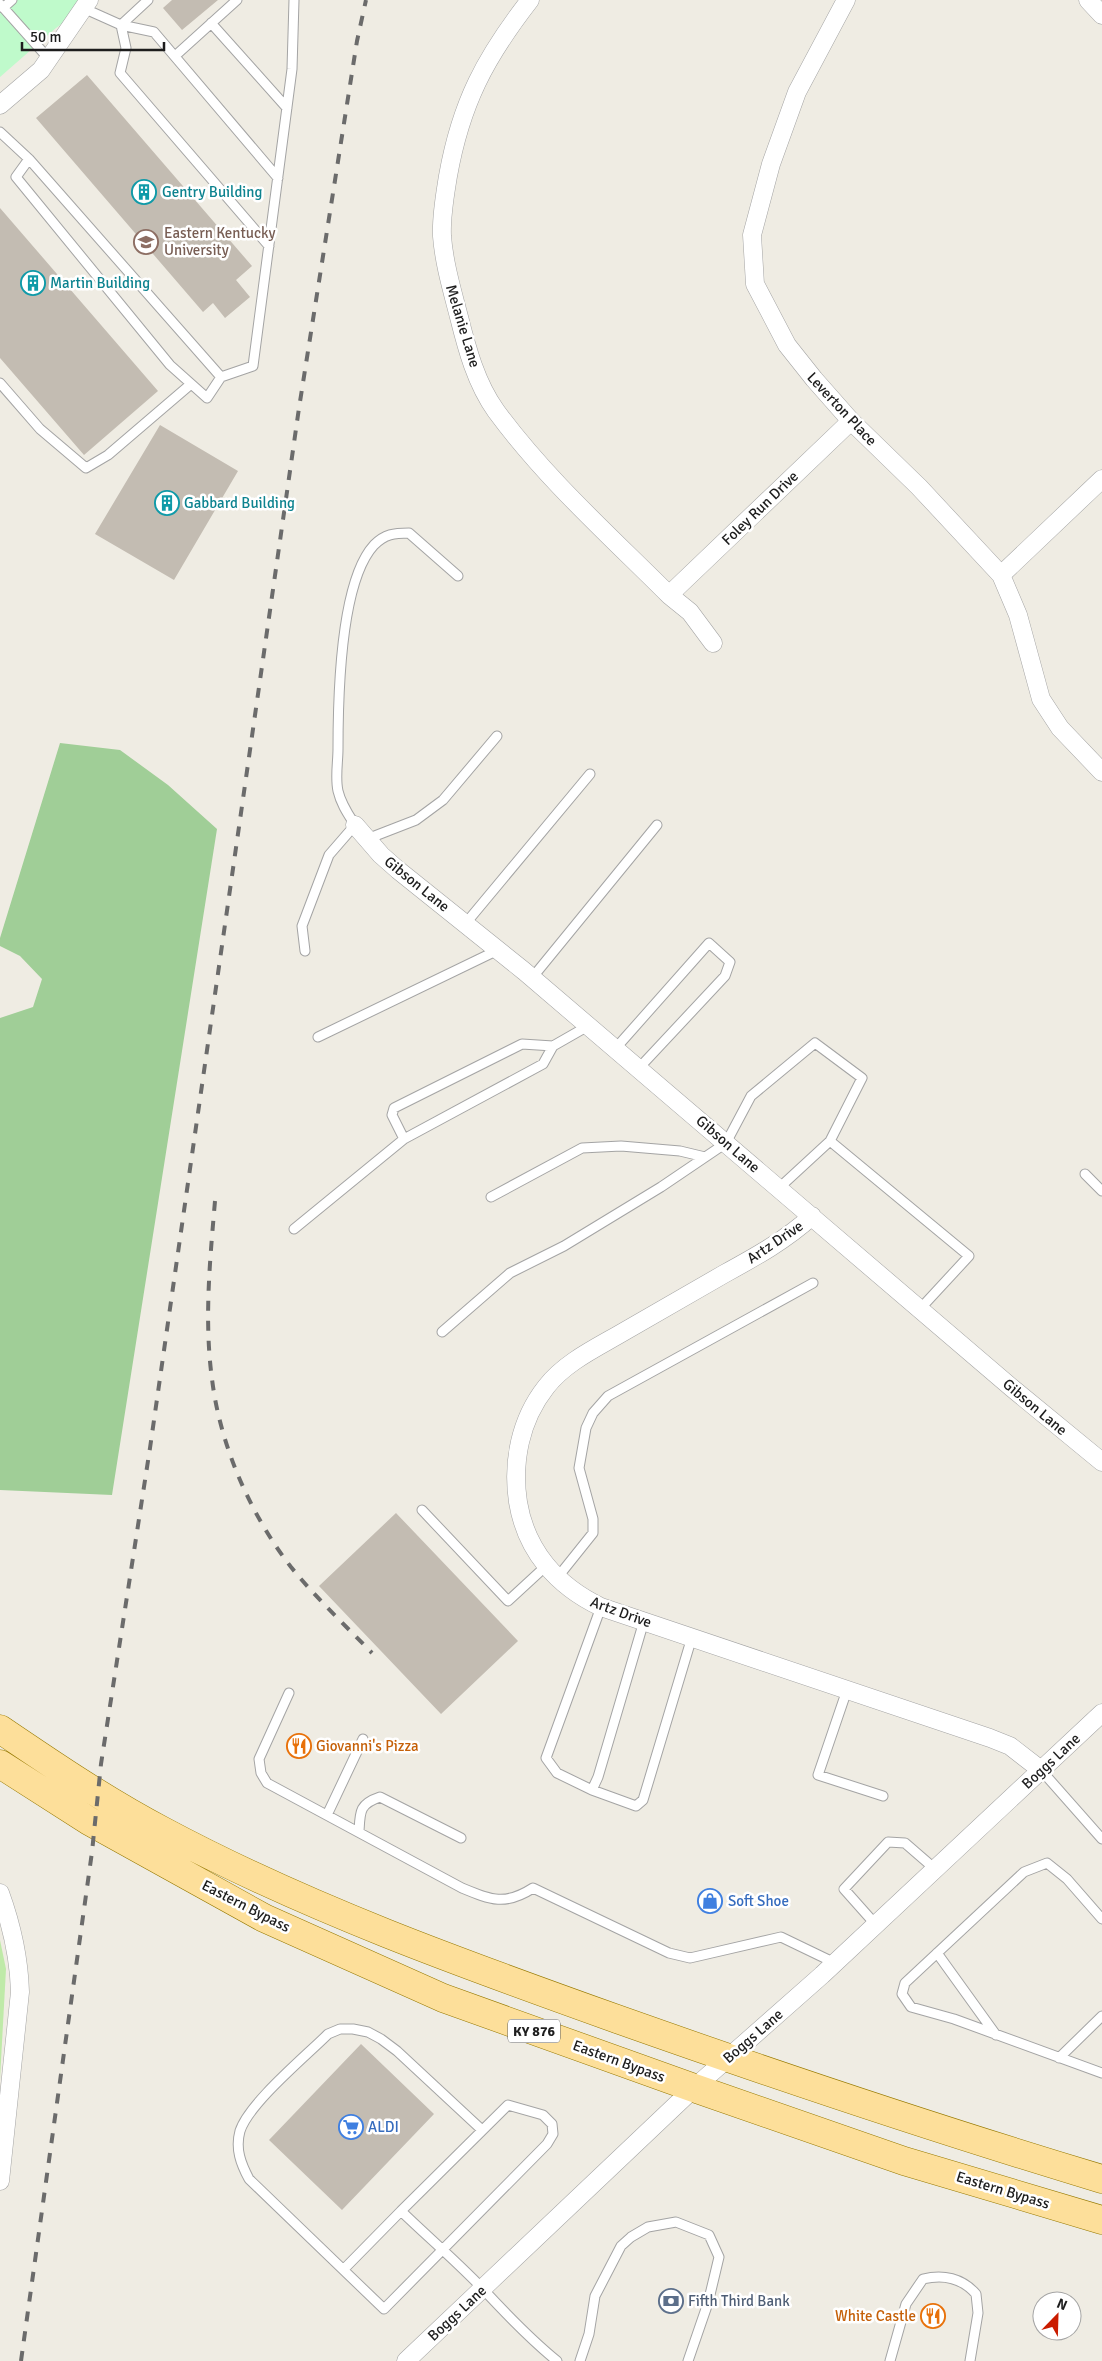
<svg xmlns="http://www.w3.org/2000/svg" width="1102" height="2361" viewBox="0 0 1102 2361" font-family="Signika,sans-serif">
<style>
.grass{fill:#bfeaa8}
.forest{fill:#a0ce97}
.park{fill:#bffacb}
.building{fill:#c3bcb2}
.lines{fill:none;stroke-linecap:round;stroke-linejoin:round}
.lane-casing{stroke:#a4a4a4;stroke-width:11}
.street-casing{stroke:#a4a4a4;stroke-width:19}
.primary-casing{stroke:#967900;stroke-width:29}
.lane{stroke:#fff;stroke-width:9}
.street{stroke:#fff;stroke-width:18}
.primary{stroke:#fddf9a;stroke-width:28}
.rail{stroke:#6b6b6b;stroke-width:4;stroke-dasharray:10 10;stroke-linecap:butt}
.labels{text-anchor:middle;dominant-baseline:central;stroke-width:5;stroke-linejoin:round;paint-order:stroke}
.shield{fill:#fff;stroke:#616161;stroke-width:1}
.shield-label{font-size:14px;font-weight:bold;fill:#1d1d1d}
.culture-label{font-size:15px;fill:#0d838f;stroke:#fff;text-anchor:start}
.education-label{font-size:15px;fill:#785e54;stroke:#fff;text-anchor:start}
.street-label{font-size:15px;fill:#1d1d1d;stroke:#fff}
.food-label{font-size:15px;fill:#c56008;stroke:#fff;text-anchor:start}
.shop-label{font-size:15px;fill:#366cbe;stroke:#fff;text-anchor:start}
.service-label{font-size:15px;fill:#4e5e75;stroke:#fff;text-anchor:start}
</style>
<rect width="100%" height="100%" fill="#efece3"/>
<path class="grass" d="M 0,1940 L 6,1969 L 0,2079 Z"/>
<path class="forest" d="M 60,743 L 120,750 L 168,785 L 217,829 L 112,1495 L 0,1490 L 0,1018 L 33,1007 L 42,979 L 20,956 L 0,946 L 0,938 Z"/>
<path class="park" d="M 0,0 L 94,0 L 56,28 L 0,77 Z"/>
<path class="building" d="M 172,0 L 218,0 L 182,30 L 163,8 Z
M 87,75 L 252,266 L 236,280 L 250,297 L 225,318 L 213,303 L 203,312 L 36,118 Z
M 0,208 L 158,391 L 84,455 L 0,358 Z
M 160,425 L 238,471 L 174,580 L 95,534 Z
M 396,1513 L 518,1641 L 441,1714 L 319,1586 Z
M 361,2044 L 434,2114 L 342,2210 L 269,2140 Z"/>
<g class="lines">
<defs>
<path id="lane" d="M 0,4 L 49,59
M 3,8 L 12,0
M 83,8 L 121,25 L 148,0
M 211,23 L 287,108
M 175,56 L 237,0
M 0,132 L 29,159 L 221,377 L 207,398 L 170,365 L 16,177 L 29,159
M 269,246 L 120,73 L 126,48 L 121,25 L 154,32 L 278,178
M 221,377 L 253,366 L 292,69 L 294,0
M 0,383 L 40,429 L 86,468 L 108,455 L 191,384
M 367,839 L 416,820 L 443,800 L 497,736
M 466,923 L 590,774
M 305,951 L 302,926 L 329,855 L 355,825 C 348,814 341,804 338,791 C 335,778 338,762 338,749 C 338,699 340,582 374,545 C 385,534 394,533 409,533 L 458,576
M 532,978 L 657,825
M 318,1037 L 498,950
M 553,1046 L 522,1044 L 394,1108 L 392,1115 L 404,1139 L 543,1064 L 553,1046 L 588,1026
M 615,1049 L 709,943 L 730,962 L 725,976 L 639,1068
M 1085,1174 L 1102,1191
M 779,1188 L 830,1141 L 969,1256 L 920,1309
M 491,1197 L 582,1148 L 621,1146 L 680,1151 L 705,1157
M 294,1229 L 404,1139
M 442,1332 L 510,1273 L 564,1246 L 661,1187 L 726,1143 L 751,1096 L 815,1043 L 862,1078 L 830,1141
M 422,1510 L 508,1601 L 546,1566
M 557,1578 L 593,1533 L 593,1519 L 579,1468 L 586,1428 L 593,1413 L 608,1396 L 813,1283
M 601,1607 L 546,1758 L 557,1773 L 592,1790 L 598,1777 L 644,1621
M 847,1690 L 818,1775 L 883,1796
M 289,1693 L 259,1759 L 261,1773 L 267,1783 L 462,1888 C 491,1900 505,1906 533,1888 L 669,1953 L 690,1958 L 781,1937 L 835,1963
M 1041,1770 L 1102,1839
M 592,1790 L 636,1806 L 643,1800 L 692,1637
M 327,1815 L 363,1739
M 359,1832 C 360,1812 359,1804 380,1797 L 461,1838
M 1102,1919 L 1067,1879 L 1047,1863 L 1024,1872 L 905,1983 L 902,1994 L 911,2007 L 954,2019 L 1102,2073
M 876,1925 L 844,1889 L 888,1842 L 905,1843 L 935,1869
M 937,1953 L 996,2035
M 1059,2058 L 1102,2016
M 482,2130 L 397,2051 L 381,2039 L 368,2032 L 353,2029 L 340,2029 L 328,2034 C 306,2056 249,2103 240,2131 C 235,2149 241,2164 249,2179 L 384,2309 L 547,2144 L 553,2134 L 552,2124 L 543,2115 L 508,2105 L 401,2211 C 428,2237 456,2261 482,2288 C 506,2314 530,2339 557,2361
M 344,2269 L 401,2211
M 580,2361 L 589,2334 L 595,2296 L 621,2246 L 631,2237 L 648,2227 L 676,2222 L 709,2235 L 719,2257 L 708,2303 L 688,2361
M 890,2361 L 906,2304 L 923,2279 C 943,2274 962,2278 976,2294 L 978,2313 L 970,2361"/>
<path id="street" d="M 530,0 C 485,58 461,103 448,176 C 445,195 441,216 442,236 C 444,263 452,290 459,317 C 467,349 476,383 496,411 C 546,479 610,536 669,595 L 690,612 L 713,643
M 846,0 L 797,92 L 771,164 L 752,235 L 755,284 L 787,345 L 814,379 L 851,421 L 919,487 L 1001,575 L 1018,615 L 1041,699 L 1060,728 L 1102,772
M 1088,0 L 1102,15
M 0,105 L 41,70 L 89,0
M 1001,575 L 1102,479
M 669,595 L 851,421
M 355,825 L 381,855 L 398,870 L 524,971 L 1012,1388 L 1102,1462
M 812,1216 C 786,1240 755,1257 724,1274 C 691,1293 658,1312 625,1331 C 598,1347 565,1362 546,1387 C 520,1420 512,1462 518,1502 C 526,1551 557,1586 601,1607 L 990,1738 L 1010,1746 L 1041,1770
M 0,1893 C 12,1926 19,1957 20,1992 L 0,2181
M 406,2361 L 694,2088 L 822,1975 L 1102,1713"/>
<path id="primary" d="M 0,1729 C 53,1765 106,1801 163,1831 C 307,1908 463,1964 617,2019 C 778,2076 939,2130 1102,2179
M 0,1764 L 89,1821 L 264,1918 L 443,1998 L 694,2088 L 904,2161 L 1102,2220"/>
</defs>
<use href="#lane" class="lane-casing"/>
<use href="#street" class="street-casing"/>
<use href="#primary" class="primary-casing"/>
<use href="#lane" class="lane"/>
<use href="#street" class="street"/>
<use href="#primary" class="primary"/>
<path class="rail" d="M 215,1201 C 210,1260 204,1320 212,1379 C 220,1445 250,1514 291,1567 C 315,1597 345,1625 372,1653
M 21,2361 L 92,1852 L 101,1764 L 150,1448 L 299,408 L 357,41 L 366,0"/>
</g>
<defs>
<symbol id="building-ring" viewBox="-11 -11 22 22"><circle r="9.5" fill="#fff" stroke="#0f9aa8" stroke-width="1.5"/><path d="M-4-6H4V6H1V3H-1V6H-4ZM-2.5-4.3h1.7v1.8h-1.7ZM.8-4.3h1.7v1.8H.8ZM-2.5-1h1.7V.8h-1.7ZM.8-1h1.7V.8H.8Z" fill="#0f9aa8"/></symbol>
<symbol id="university-ring" viewBox="-11 -11 22 22"><circle r="9.5" fill="#fff" stroke="#8d6e63" stroke-width="1.5"/><path d="M0-5L7-2L0 1L-7-2ZM-4 1L0 2.5L4 1V4Q0 6-4 4Z" fill="#8d6e63"/></symbol>
<symbol id="restaurant-ring" viewBox="-11 -11 22 22"><circle r="9.5" fill="#fff" stroke="#e8710a" stroke-width="1.5"/><path d="M-5-6h1v4h1v-4h1v4h1v-4h1v5L-1.5 .5V6h-2V.5L-5-1ZM5-6V6H3V1.5H1.5Q1.5-4 5-6Z" fill="#e8710a"/></symbol>
<symbol id="shop-ring" viewBox="-11 -11 22 22"><circle r="9.5" fill="#fff" stroke="#3f7fe0" stroke-width="1.5"/><path d="M-5-2.5h2.3a2.7 3.5 0 0 1 5.4 0H5L5.5 6h-11ZM-1.5-2.5h3a1.5 2.3 0 0 0-3 0Z" fill="#3f7fe0"/></symbol>
<symbol id="supermarket-ring" viewBox="-11 -11 22 22"><circle r="9.5" fill="#fff" stroke="#3f7fe0" stroke-width="1.5"/><path d="M-6-5.5h2.5l.6 2H6L4.5 2H-2.5L-4.4-4H-6ZM-1.5 3.2a1.3 1.3 0 1 0 .1 0ZM3 3.2a1.3 1.3 0 1 0 .1 0Z" fill="#3f7fe0"/></symbol>
<symbol id="bank-ring" viewBox="-11 -11 22 22"><circle r="9.5" fill="#fff" stroke="#5c6f8a" stroke-width="1.5"/><path d="M-6-4H6V4H-6ZM0-2.3a2.3 2.3 0 1 0 0 4.6a2.3 2.3 0 1 0 0-4.6Z" fill="#5c6f8a"/></symbol>
</defs>
<g fill-rule="evenodd">
<use href="#building-ring" x="130" y="178" width="28" height="28"/>
<use href="#university-ring" x="132" y="228" width="28" height="28"/>
<use href="#building-ring" x="19" y="269" width="28" height="28"/>
<use href="#building-ring" x="153" y="489" width="28" height="28"/>
<use href="#restaurant-ring" x="285" y="1732" width="28" height="28"/>
<use href="#shop-ring" x="696" y="1887" width="28" height="28"/>
<use href="#supermarket-ring" x="337" y="2113" width="28" height="28"/>
<use href="#bank-ring" x="657" y="2287" width="28" height="28"/>
<use href="#restaurant-ring" x="919" y="2302" width="28" height="28"/>
</g>
<g class="labels">
<rect class="shield" x="508" y="2019.5" width="52" height="23" rx="4"/>
<g class="shield-label">
<text x="534" y="2031">KY 876</text>
</g>
<g class="culture-label">
<text x="162" y="192">Gentry Building</text>
<text x="50" y="283">Martin Building</text>
<text x="184" y="503">Gabbard Building</text>
</g>
<g class="education-label">
<text x="164" y="233">Eastern Kentucky<tspan x="164" dy="17">University</tspan></text>
</g>
<g class="street-label">
<text transform="translate(463 326) rotate(73)">Melanie Lane</text>
<text transform="translate(842 409) rotate(47)">Leverton Place</text>
<text transform="translate(760 508) rotate(-44)">Foley Run Drive</text>
<text transform="translate(417 884) rotate(39)">Gibson Lane</text>
<text transform="translate(728 1144) rotate(41)">Gibson Lane</text>
<text transform="translate(775 1242) rotate(-34)">Artz Drive</text>
<text transform="translate(1035 1407) rotate(40)">Gibson Lane</text>
<text transform="translate(621 1612) rotate(20)">Artz Drive</text>
<text transform="translate(1051 1761) rotate(-43)">Boggs Lane</text>
<text transform="translate(246 1906) rotate(27)">Eastern Bypass</text>
<text transform="translate(753 2036) rotate(-41)">Boggs Lane</text>
<text transform="translate(619 2061) rotate(20)">Eastern Bypass</text>
<text transform="translate(1003 2190) rotate(17)">Eastern Bypass</text>
<text transform="translate(457 2313) rotate(-43)">Boggs Lane</text>
</g>
<g class="food-label">
<text x="316" y="1746">Giovanni's Pizza</text>
<text x="916" y="2316" text-anchor="end">White Castle</text>
</g>
<g class="shop-label">
<text x="728" y="1901">Soft Shoe</text>
<text x="368" y="2127">ALDI</text>
</g>
<g class="service-label">
<text x="688" y="2301">Fifth Third Bank</text>
</g>
</g>
<g transform="translate(1057 2316) rotate(23)"><circle r="24" fill="#ffffff" stroke="#a5a5a5"/>
<path d="M0-4L9 19L0 12L-9 19Z" fill="#ca1c00"/>
<text y="-8" font-size="14" font-weight="bold" text-anchor="middle" fill="#1d1d1d">N</text>
</g>
<path d="M22 42v8h142v-8" fill="none" stroke="#1d1d1d" stroke-width="2.5"/>
<text x="30" y="42" font-size="15" fill="#1d1d1d" stroke="#ffffff" stroke-width="4" paint-order="stroke">50 m</text>
</svg>
